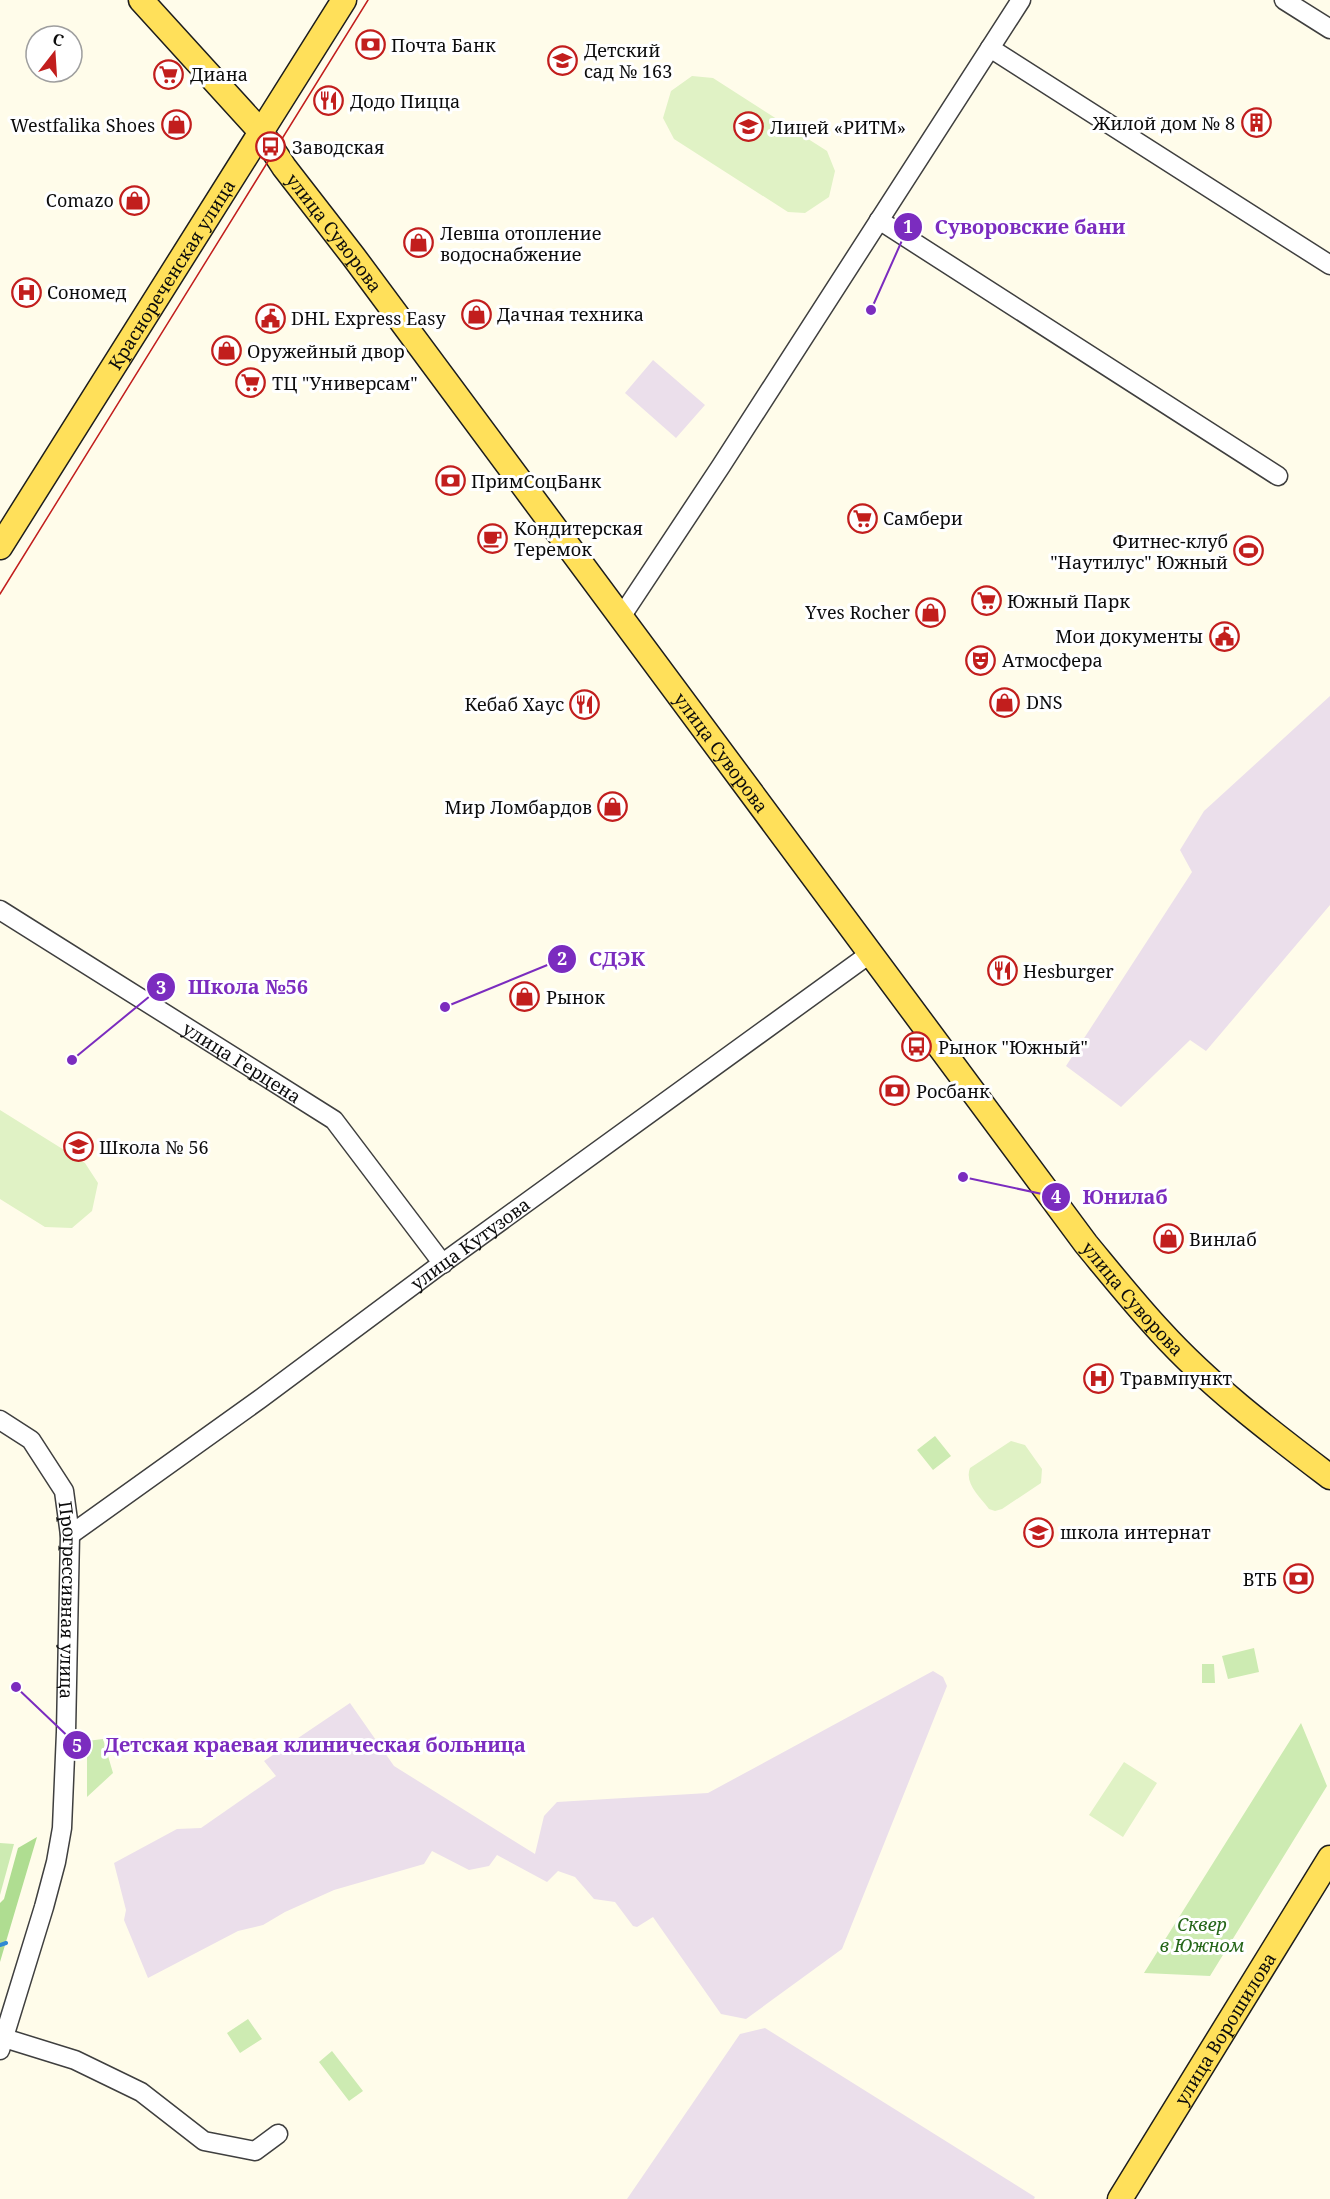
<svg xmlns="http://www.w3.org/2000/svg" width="1330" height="2199" viewBox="0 0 1330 2199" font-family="'Noto Serif',serif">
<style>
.industrial{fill:#ebdfeb}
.green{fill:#cdebb2}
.forest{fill:#afdd91}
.pitch{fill:#e0f2c5}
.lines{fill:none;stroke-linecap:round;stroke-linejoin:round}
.stream{stroke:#2f8ad4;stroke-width:4}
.minor-casing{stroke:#3f3f3f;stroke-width:21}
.major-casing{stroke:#1d1d1d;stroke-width:27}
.minor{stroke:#fff;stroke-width:18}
.major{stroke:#ffe05a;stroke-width:24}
.tram{stroke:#c21e1d;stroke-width:1.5}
.labels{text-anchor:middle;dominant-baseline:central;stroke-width:6;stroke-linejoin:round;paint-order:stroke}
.poi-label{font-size:18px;fill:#0c0c0c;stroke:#fff;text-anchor:start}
.street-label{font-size:18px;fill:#0c0c0c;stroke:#fff}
.park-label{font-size:18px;font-style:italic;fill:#256619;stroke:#fff}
.leader{fill:none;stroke:#7b2cbf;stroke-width:2}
.callout-dot{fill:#7b2cbf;stroke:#fff;stroke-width:2}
.mark-label{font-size:18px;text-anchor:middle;font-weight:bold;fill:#fff}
.callout-label{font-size:20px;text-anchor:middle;font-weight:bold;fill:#7b2cbf;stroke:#fff;stroke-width:6;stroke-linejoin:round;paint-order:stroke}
</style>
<rect width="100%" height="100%" fill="#fffcea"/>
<path class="industrial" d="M 653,360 L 705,405 L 676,438 L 625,393 Z
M 1330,696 L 1330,905 L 1206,1051 L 1190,1040 L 1121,1107 L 1066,1066 L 1192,872 L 1180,850 L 1204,811 Z
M 933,1671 L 943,1677 L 947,1686 L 842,1949 L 746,2019 L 721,2014 L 653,1917 L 637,1927 L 633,1926 L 615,1902 L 594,1899 L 575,1877 L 558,1871 L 547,1882 L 497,1855 L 489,1866 L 469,1870 L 432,1851 L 424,1864 L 334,1890 L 285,1912 L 263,1925 L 238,1931 L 148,1978 L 124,1920 L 126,1910 L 114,1863 L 177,1829 L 201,1828 L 276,1776 L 264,1761 L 350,1703 L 394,1766 L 535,1854 L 544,1816 L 557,1802 L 708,1793 Z
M 765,2028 L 1035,2197 L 1034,2199 L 627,2199 L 740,2034 Z"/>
<path class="green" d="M 935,1436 L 951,1456 L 933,1470 L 917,1450 Z
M 1254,1648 L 1259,1672 L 1228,1679 L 1222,1656 Z
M 1202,1664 L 1214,1664 L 1215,1683 L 1202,1683 Z
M 1301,1723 L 1327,1786 L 1210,1976 L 1144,1973 Z
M 103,1739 L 113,1773 L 87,1797 L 87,1741 Z
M 0,1843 L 14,1844 L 0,1895 Z
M 248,2019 L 262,2039 L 240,2053 L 227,2033 Z
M 332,2051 L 363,2091 L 349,2101 L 319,2062 Z"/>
<path class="forest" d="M 37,1837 L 0,1962 L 0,1903 L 4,1899 L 18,1848 Z"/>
<path class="pitch" d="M 692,76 L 713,78 L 827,151 L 835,171 L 829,197 L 805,213 L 788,212 L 674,139 L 663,118 L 671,91 Z
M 0,1110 L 85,1163 L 98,1183 L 92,1211 L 72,1228 L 45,1227 L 0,1199 Z
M 1011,1441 L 1025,1445 L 1042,1469 L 1041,1483 L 1002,1509 L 995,1511 L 989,1509 C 980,1497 964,1483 970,1468 Z
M 1124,1762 L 1157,1783 L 1123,1837 L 1089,1815 Z"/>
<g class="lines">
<path class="stream" d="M 0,1945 L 6,1943"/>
<defs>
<g id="minor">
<path d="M 1284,0 L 1330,29"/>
<path d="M 990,48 L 1330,265"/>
<path d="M 879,220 L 1278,476"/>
<path d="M 621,617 L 721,466 L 1021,0"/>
<path id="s1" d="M 0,910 L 334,1120 L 443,1264"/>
<path id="s2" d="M 0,1420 L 31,1440 L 64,1491 L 70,1535 L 66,1732 L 62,1828 L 56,1862 L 44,1907 L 0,2050"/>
<path id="s3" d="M 70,1535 L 260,1399 L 436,1268 L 871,953"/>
<path d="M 4,2038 L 75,2060 L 141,2092 L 204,2141 L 255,2151 L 278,2134"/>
</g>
<g id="major">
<path id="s4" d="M 141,0 L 262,133 L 284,167 L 353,256 L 1086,1244 C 1110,1273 1134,1303 1160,1331 C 1210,1386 1271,1432 1330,1477"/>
<path id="s5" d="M 0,547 L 344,0"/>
<path id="s6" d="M 1120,2199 L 1330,1858"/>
</g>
</defs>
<use href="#minor" class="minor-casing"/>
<use href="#major" class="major-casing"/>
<use href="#minor" class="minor"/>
<use href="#major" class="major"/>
<path class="tram" d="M 0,594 L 368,0"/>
</g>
<defs>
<symbol id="bank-ring" viewBox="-11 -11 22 22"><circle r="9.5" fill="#fff" stroke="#c21e1d" stroke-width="1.5"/><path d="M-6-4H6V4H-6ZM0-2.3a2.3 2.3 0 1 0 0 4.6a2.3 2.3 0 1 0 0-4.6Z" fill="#c21e1d"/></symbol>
<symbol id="school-ring" viewBox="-11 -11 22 22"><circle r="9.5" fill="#fff" stroke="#c21e1d" stroke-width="1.5"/><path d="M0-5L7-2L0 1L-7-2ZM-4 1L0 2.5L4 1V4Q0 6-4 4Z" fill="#c21e1d"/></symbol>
<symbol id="supermarket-ring" viewBox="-11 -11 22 22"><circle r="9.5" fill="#fff" stroke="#c21e1d" stroke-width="1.5"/><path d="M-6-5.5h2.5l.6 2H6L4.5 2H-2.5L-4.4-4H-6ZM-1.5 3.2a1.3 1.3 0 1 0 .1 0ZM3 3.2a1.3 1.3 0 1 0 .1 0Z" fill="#c21e1d"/></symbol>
<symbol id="restaurant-ring" viewBox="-11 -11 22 22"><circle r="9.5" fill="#fff" stroke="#c21e1d" stroke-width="1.5"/><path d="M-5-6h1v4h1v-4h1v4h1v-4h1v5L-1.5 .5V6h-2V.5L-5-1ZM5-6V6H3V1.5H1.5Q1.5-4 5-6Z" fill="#c21e1d"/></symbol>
<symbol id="building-ring" viewBox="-11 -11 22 22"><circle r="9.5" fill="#fff" stroke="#c21e1d" stroke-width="1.5"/><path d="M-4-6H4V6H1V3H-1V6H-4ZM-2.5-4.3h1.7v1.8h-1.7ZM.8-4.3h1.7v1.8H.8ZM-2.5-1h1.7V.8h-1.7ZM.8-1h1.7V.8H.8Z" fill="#c21e1d"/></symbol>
<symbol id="shop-ring" viewBox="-11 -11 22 22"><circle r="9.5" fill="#fff" stroke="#c21e1d" stroke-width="1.5"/><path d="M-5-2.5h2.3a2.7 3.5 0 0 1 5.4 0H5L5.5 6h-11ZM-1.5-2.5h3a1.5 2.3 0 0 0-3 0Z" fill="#c21e1d"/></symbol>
<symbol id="bus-ring" viewBox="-11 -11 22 22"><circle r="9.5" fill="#fff" stroke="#c21e1d" stroke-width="1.5"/><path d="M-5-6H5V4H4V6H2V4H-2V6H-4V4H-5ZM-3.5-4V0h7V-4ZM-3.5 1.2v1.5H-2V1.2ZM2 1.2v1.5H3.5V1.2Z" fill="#c21e1d"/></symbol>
<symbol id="hospital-ring" viewBox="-11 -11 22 22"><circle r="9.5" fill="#fff" stroke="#c21e1d" stroke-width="1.5"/><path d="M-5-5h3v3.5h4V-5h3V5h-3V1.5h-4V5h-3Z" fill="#c21e1d"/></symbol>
<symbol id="civic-ring" viewBox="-11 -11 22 22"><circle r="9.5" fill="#fff" stroke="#c21e1d" stroke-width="1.5"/><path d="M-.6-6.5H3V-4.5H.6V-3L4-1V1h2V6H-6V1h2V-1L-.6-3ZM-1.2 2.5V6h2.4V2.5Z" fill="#c21e1d"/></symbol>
<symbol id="cafe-ring" viewBox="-11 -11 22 22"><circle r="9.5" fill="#fff" stroke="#c21e1d" stroke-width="1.5"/><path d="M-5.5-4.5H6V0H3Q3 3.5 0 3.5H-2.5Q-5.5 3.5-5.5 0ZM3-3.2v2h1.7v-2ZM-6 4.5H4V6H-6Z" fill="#c21e1d"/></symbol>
<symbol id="stadium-ring" viewBox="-11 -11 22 22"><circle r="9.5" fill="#fff" stroke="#c21e1d" stroke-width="1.5"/><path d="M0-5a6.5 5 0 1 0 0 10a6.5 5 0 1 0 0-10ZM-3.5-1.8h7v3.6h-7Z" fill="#c21e1d"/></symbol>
<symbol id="theatre-ring" viewBox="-11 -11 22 22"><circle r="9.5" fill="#fff" stroke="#c21e1d" stroke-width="1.5"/><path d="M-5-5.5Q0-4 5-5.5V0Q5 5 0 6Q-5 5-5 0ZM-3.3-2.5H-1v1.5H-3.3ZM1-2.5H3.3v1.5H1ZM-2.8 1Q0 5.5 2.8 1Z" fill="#c21e1d"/></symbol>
</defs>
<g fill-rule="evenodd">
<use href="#bank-ring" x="354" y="28" width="33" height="33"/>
<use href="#school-ring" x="546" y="44" width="33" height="33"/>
<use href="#supermarket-ring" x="152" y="58" width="33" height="33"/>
<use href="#restaurant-ring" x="312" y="84" width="33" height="33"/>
<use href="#building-ring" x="1240" y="106" width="33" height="33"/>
<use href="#shop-ring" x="160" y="108" width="33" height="33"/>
<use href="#school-ring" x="732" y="110" width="33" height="33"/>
<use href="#bus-ring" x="254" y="130" width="33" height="33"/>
<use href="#shop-ring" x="118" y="184" width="33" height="33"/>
<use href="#shop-ring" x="402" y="226" width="33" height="33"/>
<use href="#hospital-ring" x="10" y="276" width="33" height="33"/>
<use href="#shop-ring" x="460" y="298" width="33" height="33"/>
<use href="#civic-ring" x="254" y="302" width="33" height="33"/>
<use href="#shop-ring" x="210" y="334" width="33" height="33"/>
<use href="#supermarket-ring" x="234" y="366" width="33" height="33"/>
<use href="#bank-ring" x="434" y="464" width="33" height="33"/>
<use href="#supermarket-ring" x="846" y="502" width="33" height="33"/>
<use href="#cafe-ring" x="476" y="522" width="33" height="33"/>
<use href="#stadium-ring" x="1232" y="534" width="33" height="33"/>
<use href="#supermarket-ring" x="970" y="584" width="33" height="33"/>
<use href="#shop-ring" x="914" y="596" width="33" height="33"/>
<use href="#civic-ring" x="1208" y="620" width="33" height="33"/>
<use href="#theatre-ring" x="964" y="644" width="33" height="33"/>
<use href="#shop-ring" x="988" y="686" width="33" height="33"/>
<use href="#restaurant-ring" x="568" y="688" width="33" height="33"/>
<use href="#shop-ring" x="596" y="790" width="33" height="33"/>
<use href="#restaurant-ring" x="986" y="954" width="33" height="33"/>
<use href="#shop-ring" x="508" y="980" width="33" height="33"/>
<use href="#bus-ring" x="900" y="1030" width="33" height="33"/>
<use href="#bank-ring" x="878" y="1074" width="33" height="33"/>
<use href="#school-ring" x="62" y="1130" width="33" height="33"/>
<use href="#shop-ring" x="1152" y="1222" width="33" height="33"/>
<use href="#hospital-ring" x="1082" y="1362" width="33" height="33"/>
<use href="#school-ring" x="1022" y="1516" width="33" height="33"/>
<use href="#bank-ring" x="1282" y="1562" width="33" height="33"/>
</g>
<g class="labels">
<g class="poi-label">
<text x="391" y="45">Почта Банк</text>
<text x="584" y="50">Детский<tspan x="584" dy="21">сад № 163</tspan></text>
<text x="190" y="74">Диана</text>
<text x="350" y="101">Додо Пицца</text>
<text x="1235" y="123" text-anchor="end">Жилой дом № 8</text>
<text x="155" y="125" text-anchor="end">Westfalika Shoes</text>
<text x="770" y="127">Лицей «РИТМ»</text>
<text x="292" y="147">Заводская</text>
<text x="114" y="200" text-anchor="end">Comazo</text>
<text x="440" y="233">Левша отопление<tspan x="440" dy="21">водоснабжение</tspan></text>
<text x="47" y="292">Сономед</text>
<text x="497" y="314">Дачная техника</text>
<text x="291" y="318">DHL Express Easy</text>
<text x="247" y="351">Оружейный двор</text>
<text x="272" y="383">ТЦ "Универсам"</text>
<text x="471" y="481">ПримСоцБанк</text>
<text x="883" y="518">Самбери</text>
<text x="514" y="528">Кондитерская<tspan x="514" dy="21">Теремок</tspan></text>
<text x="1228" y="541" text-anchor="end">Фитнес-клуб<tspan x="1228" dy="21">"Наутилус" Южный</tspan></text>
<text x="1007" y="601">Южный Парк</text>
<text x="910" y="612" text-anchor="end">Yves Rocher</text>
<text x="1203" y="636" text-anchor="end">Мои документы</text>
<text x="1002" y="660">Атмосфера</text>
<text x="1026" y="702">DNS</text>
<text x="564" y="704" text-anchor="end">Кебаб Хаус</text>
<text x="592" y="807" text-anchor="end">Мир Ломбардов</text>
<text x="1023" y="971">Hesburger</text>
<text x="546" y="997">Рынок</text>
<text x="938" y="1047">Рынок "Южный"</text>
<text x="916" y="1091">Росбанк</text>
<text x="99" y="1147">Школа № 56</text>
<text x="1189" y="1239">Винлаб</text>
<text x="1120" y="1378">Травмпункт</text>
<text x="1060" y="1532">школа интернат</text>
<text x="1277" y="1579" text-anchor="end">ВТБ</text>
</g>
<g class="street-label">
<text stroke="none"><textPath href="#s4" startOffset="303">улица Суворова</textPath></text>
<text stroke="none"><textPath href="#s5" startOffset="322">Краснореченская улица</textPath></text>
<text stroke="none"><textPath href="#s4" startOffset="951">улица Суворова</textPath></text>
<text stroke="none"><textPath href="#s1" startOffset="286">улица Герцена</textPath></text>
<text stroke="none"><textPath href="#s3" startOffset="495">улица Кутузова</textPath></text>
<text stroke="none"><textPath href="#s4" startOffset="1635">улица Суворова</textPath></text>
<text stroke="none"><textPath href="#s2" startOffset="207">Прогрессивная улица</textPath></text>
<text stroke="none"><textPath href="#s6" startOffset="200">улица Ворошилова</textPath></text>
</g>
<g class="park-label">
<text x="1202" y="1924">Сквер<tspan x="1202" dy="21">в Южном</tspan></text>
</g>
</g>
<path class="leader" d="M871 310L908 227M445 1007L562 959M72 1060L161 987M963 1177L1056 1197M16 1687L77 1745"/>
<g class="callout-dot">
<circle cx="871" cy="310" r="6"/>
<circle cx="445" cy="1007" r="6"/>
<circle cx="72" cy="1060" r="6"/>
<circle cx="963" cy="1177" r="6"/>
<circle cx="16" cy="1687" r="6"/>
<circle cx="908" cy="227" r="15"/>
<circle cx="562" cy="959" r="15"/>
<circle cx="161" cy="987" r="15"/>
<circle cx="1056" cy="1197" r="15"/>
<circle cx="77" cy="1745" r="15"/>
</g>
<g class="mark-label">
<text x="908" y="233">1</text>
<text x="562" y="965">2</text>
<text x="161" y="994">3</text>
<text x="1056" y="1203">4</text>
<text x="77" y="1752">5</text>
</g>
<g class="callout-label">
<text x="1030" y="234">Суворовские бани</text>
<text x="617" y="966">СДЭК</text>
<text x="248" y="994">Школа №56</text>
<text x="1125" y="1204">Юнилаб</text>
<text x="315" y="1752">Детская краевая клиническая больница</text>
</g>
<g transform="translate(54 54) rotate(17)"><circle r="28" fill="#ffffff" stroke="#9e9e9e" stroke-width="1.5"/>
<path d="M0-4.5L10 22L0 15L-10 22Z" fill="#c21e1d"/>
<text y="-9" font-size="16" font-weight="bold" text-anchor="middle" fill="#0c0c0c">С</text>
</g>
</svg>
